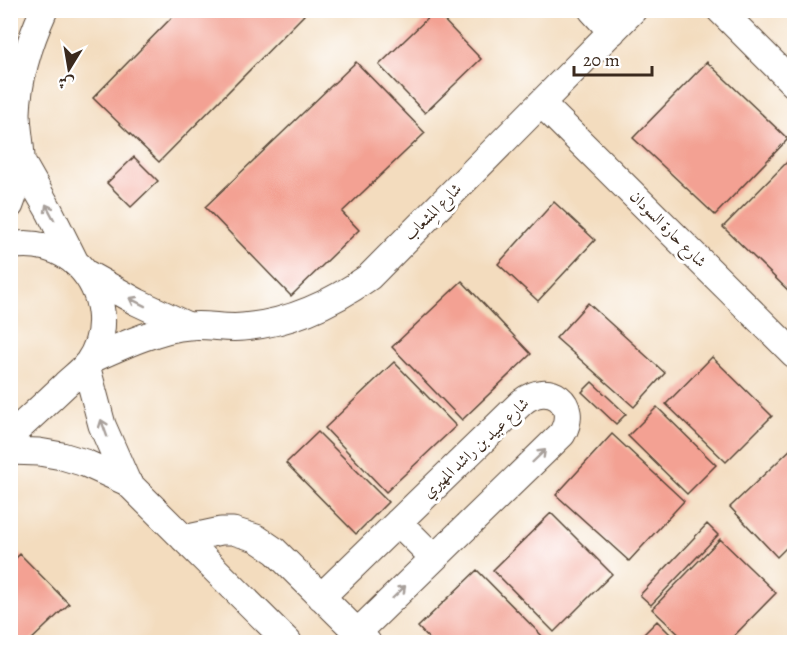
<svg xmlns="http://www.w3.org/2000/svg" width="805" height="653" viewBox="0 0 805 653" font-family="Alegreya,Amiri,serif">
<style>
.building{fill:#f3a193}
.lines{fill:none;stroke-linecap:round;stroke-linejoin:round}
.minor-casing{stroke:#574536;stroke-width:29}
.minor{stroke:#fff;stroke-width:27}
.oneway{stroke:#a79f9a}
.labels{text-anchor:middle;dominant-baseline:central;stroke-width:6;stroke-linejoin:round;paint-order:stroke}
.street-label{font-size:16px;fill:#3b2a1e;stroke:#fff}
</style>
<rect width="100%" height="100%" fill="#fff"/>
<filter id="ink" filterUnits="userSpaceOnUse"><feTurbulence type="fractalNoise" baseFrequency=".0167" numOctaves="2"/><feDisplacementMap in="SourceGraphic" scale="12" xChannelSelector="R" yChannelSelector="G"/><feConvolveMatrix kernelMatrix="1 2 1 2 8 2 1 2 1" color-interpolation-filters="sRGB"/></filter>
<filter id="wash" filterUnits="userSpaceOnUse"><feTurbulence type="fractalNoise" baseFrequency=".008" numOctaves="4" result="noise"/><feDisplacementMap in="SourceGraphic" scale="24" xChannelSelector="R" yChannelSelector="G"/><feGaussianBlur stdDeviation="1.35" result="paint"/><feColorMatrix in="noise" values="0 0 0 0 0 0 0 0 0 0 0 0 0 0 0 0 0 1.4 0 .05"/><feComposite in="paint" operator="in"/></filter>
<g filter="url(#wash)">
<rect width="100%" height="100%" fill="#f3dcbe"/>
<g id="blocks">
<path class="building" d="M 179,10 L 299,10 L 304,15 L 159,162 L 93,98 Z
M 435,11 L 481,59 L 425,113 L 379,65 Z
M 356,62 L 425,133 L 342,212 L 359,230 L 291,296 L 205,207 Z
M 707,62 L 788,139 L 715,215 L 633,138 Z
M 134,157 L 158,181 L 131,207 L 107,183 Z
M 790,159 L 794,163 L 794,296 L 723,227 Z
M 554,202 L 595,240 L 538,301 L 498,264 Z
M 462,281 L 531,354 L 462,420 L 392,347 Z
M 588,303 L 665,373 L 634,407 L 556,338 Z
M 712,357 L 772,416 L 726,462 L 666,404 Z
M 394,362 L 456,426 L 386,492 L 325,428 Z
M 592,382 L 626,414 L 616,424 L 582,392 Z
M 657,407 L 716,465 L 687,494 L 628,436 Z
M 318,432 L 388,502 L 356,534 L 286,463 Z
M 612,434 L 684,501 L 629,561 L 556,495 Z
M 794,446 L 794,540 L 777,557 L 730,507 Z
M 551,513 L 612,574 L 554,632 L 493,570 Z
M 707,524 L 718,535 L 651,605 L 640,595 Z
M 720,539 L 776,593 L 728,642 L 687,642 L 652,609 Z
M 20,554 L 69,604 L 29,642 L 10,642 L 10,564 Z
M 477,570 L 548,642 L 432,642 L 418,627 Z
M 657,621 L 678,642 L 636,642 Z"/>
</g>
</g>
<g filter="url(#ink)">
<use href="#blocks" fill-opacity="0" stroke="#574536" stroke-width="1.5"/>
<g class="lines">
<defs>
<path id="minor" d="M 592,10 L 612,32
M 720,10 L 794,84
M 541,103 L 794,354
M 22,163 L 50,212 L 75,262
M 10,205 C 15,192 20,178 21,164 C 22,151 17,129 17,113 C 18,77 29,43 44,10
M 10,246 C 34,241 61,248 79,266 C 104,292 110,332 88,363 C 82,371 72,378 65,385 C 47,402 29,419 10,436
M 87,274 L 137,302 L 188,326
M 90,360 C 117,348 159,328 189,326 C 207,324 225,329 243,327 C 290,323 331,304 369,277 L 633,10
M 86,365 L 102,425 L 127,482
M 10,451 L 39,452 L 62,456 L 85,463 L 127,482 L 288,642
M 398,522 L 434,558
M 184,539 L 221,531 L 233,531 L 256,538 L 275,551 L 367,642
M 321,597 L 522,402 C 549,380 580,403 562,434 L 357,633"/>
</defs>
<use href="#minor" class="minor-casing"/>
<use href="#minor" class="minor"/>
</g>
<defs><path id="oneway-shaft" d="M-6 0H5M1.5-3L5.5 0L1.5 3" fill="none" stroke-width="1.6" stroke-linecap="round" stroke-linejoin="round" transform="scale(1.5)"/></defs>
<g class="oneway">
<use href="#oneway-shaft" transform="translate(50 212) rotate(-118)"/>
<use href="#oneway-shaft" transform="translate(137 302) rotate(-153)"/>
<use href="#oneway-shaft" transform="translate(104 428) rotate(-110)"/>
<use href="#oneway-shaft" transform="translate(539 456) rotate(-44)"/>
<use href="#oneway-shaft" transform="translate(399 592) rotate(-44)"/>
</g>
</g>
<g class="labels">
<g class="street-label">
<text transform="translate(433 212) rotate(-45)">شارع المِشعاب</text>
<text transform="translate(668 229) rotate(45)">شارع حارة السودان</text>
<text transform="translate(476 448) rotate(-43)">شارع عبيد بن راشد المهيري</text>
</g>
</g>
<rect width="805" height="653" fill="none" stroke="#fff" stroke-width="36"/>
<g transform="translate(69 69) rotate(191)" stroke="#ffffff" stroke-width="4.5" paint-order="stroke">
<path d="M0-4.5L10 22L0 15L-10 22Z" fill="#3b2a1e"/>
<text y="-9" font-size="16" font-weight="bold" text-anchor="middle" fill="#3b2a1e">ش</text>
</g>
<path d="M574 66v9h78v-9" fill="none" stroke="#3b2a1e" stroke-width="3"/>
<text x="583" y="66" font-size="18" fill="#3b2a1e" stroke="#ffffff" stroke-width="4.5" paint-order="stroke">20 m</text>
</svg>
